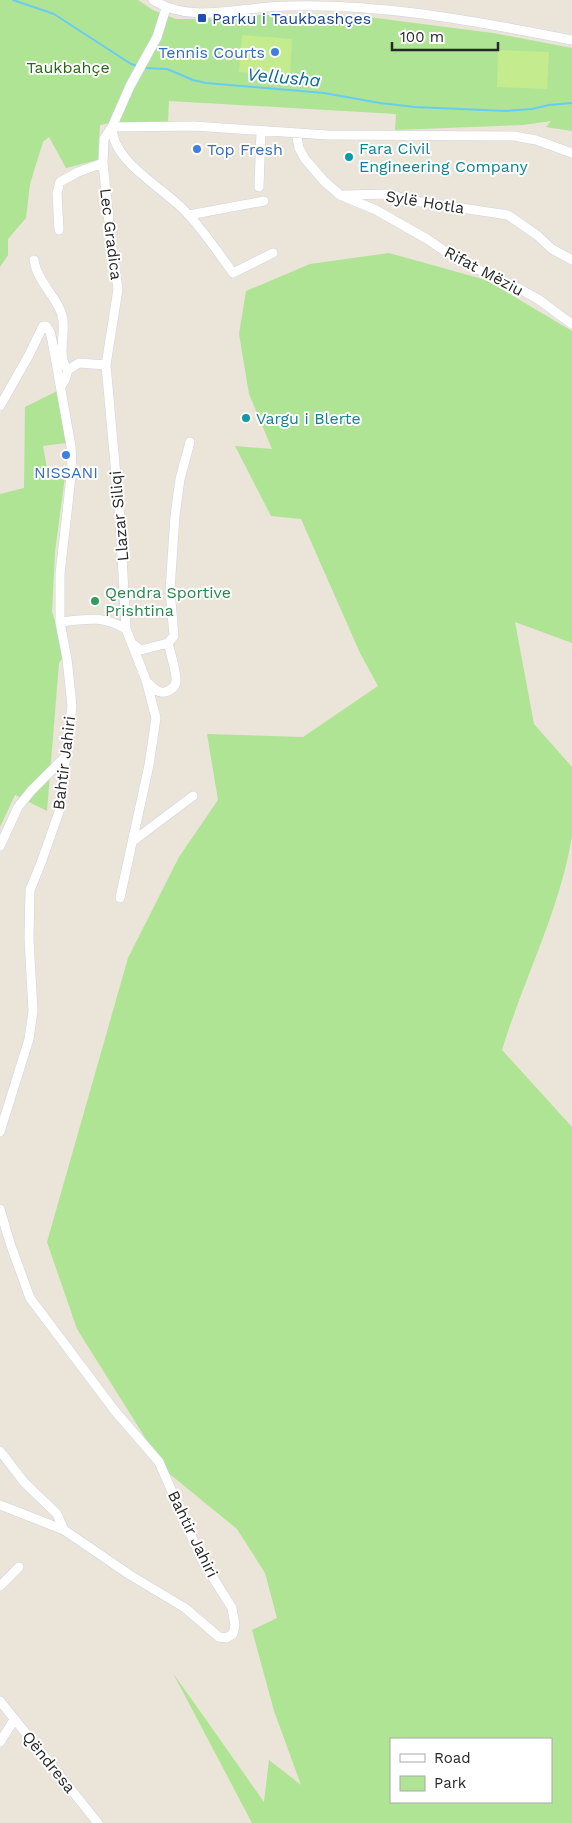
<svg xmlns="http://www.w3.org/2000/svg" width="572" height="1823" viewBox="0 0 572 1823" font-family="'Work Sans',sans-serif">
<style>
.green{fill:#aee493;fill-rule:evenodd}
.pitch{fill:#c4ec8f}
.lines{fill:none;stroke-linecap:round;stroke-linejoin:round}
.stream{stroke:#68ccf2;stroke-width:2}
.minor-casing{stroke:#cfd2e2;stroke-width:10}
.minor{stroke:#fff;stroke-width:9}
.transit-dot{fill:#1a4fb4;stroke:#fff;stroke-width:2}
.shop-dot{fill:#3f7fe0;stroke:#fff;stroke-width:2}
.culture-dot{fill:#0f9aa8;stroke:#fff;stroke-width:2}
.leisure-dot{fill:#2e9e5b;stroke:#fff;stroke-width:2}
.labels{text-anchor:middle;dominant-baseline:central;stroke-width:4;stroke-linejoin:round;paint-order:stroke}
.transit-label{font-size:16px;fill:#164399;stroke:#fff;text-anchor:start}
.shop-label{font-size:16px;fill:#366cbe;stroke:#fff;text-anchor:end}
.park-label{font-size:16px;fill:#276717;stroke:#fff}
.culture-label{font-size:16px;fill:#0d838f;stroke:#fff;text-anchor:start}
.street-label{font-size:16px;fill:#282828;stroke:#fff}
.leisure-label{font-size:16px;fill:#27864d;stroke:#fff;text-anchor:start}
.water-label{font-size:18px;font-style:italic;fill:#09689b;stroke:#fff}
</style>
<rect width="100%" height="100%" fill="#ebe4d9"/>
<path class="green" d="M 0,0 L 138,0 L 153,10 L 176,19 L 207,19 L 262,15 L 360,16 L 493,33 L 572,48 L 572,131 L 546,127 L 551,121 L 523,125 L 395,130 L 396,114 L 169,101 L 168,122 L 110,123 L 100,125 L 98,160 L 66,168 L 49,137 L 43,142 L 30,184 L 26,218 L 8,239 L 8,255 L 0,267 Z
M 389,253 L 486,280 L 572,331 L 572,643 L 515,622 L 534,724 L 572,767 C 572,789 572,815 572,836 C 560,910 524,978 502,1050 L 572,1127 L 572,1823 L 252,1823 L 173,1673 L 264,1802 L 269,1760 L 301,1785 L 274,1711 L 252,1630 L 277,1618 L 265,1573 L 237,1529 L 166,1471 L 77,1329 L 47,1242 L 128,958 L 179,857 L 218,800 L 207,734 L 303,737 L 378,686 L 360,653 L 301,519 L 271,516 L 235,446 L 272,449 L 249,394 L 239,334 L 246,291 L 310,264 ZM 391,1739 L 551,1739 L 551,1802 L 391,1802 Z
M 57,391 L 66,443 L 43,446 L 47,468 L 66,469 L 55,552 L 52,612 L 66,653 L 59,663 L 47,811 L 15,795 L 0,827 L 0,494 L 24,488 L 25,407 Z"/>
<path class="pitch" d="M 242,35 L 292,39 L 290,76 L 239,72 Z
M 498,50 L 549,52 L 547,89 L 522,88 L 523,74 L 522,88 L 497,87 Z"/>
<g class="lines">
<path class="stream" d="M 13,0 L 54,14 L 131,64 L 138,66
M 145,68 L 167,69 L 193,80 L 206,83 L 324,93 L 380,103 L 415,107 L 506,111 L 532,109 L 549,105 L 572,103"/>
<defs>
<path id="minor" d="M 153,0 C 187,22 231,10 268,7 C 366,0 476,21 572,40
M 296,133 L 299,148 L 305,159 L 324,181 L 340,195 L 376,210 L 427,239 L 458,260 L 518,288 L 538,299 L 572,324
M 259,187 L 261,131
M 345,195 L 390,194 L 408,200 L 508,215 L 538,236 L 552,249 L 572,260
M 189,215 L 264,201
M 59,230 L 57,193 L 60,182 L 78,172 L 103,163
M 273,253 L 233,273 C 218,252 203,230 186,212 C 164,188 112,162 112,127 L 194,126 L 327,135 L 514,136 L 536,140 L 572,153
M 34,260 C 35,265 36,271 39,275 C 46,290 61,304 63,320 C 65,336 57,358 68,370 L 65,380 L 61,386
M 68,370 L 79,363 L 106,365
M 0,406 L 29,355 L 43,326 L 46,326 L 50,332 L 52,340 L 71,446 L 72,468 L 60,574 L 60,622 L 67,659 L 72,706 L 59,812 L 41,863 L 30,890 L 29,939 L 33,1011 L 29,1039 L 0,1132
M 60,622 C 87,619 101,615 126,629
M 133,644 L 141,650 L 168,643 L 174,636 L 170,590 L 175,516 L 180,479 L 190,442
M 146,681 C 151,686 157,694 165,692 C 170,691 175,687 176,682 C 177,674 170,651 168,643
M 133,841 L 193,796
M 0,846 L 18,807 L 31,791 L 65,757
M 120,898 L 149,765 L 156,718 L 146,680 L 126,629 L 120,520 L 106,365 L 118,289 L 112,251 L 103,163 L 104,139 L 112,127 L 130,86 L 157,37 L 166,8
M 0,1209 L 10,1243 L 30,1298 L 115,1411 L 159,1462 L 202,1560 L 232,1608 L 235,1625 L 233,1634 L 226,1638 L 219,1637 L 185,1608 L 130,1575 L 64,1530 L 0,1505
M 0,1451 L 24,1482 L 57,1514 L 64,1530
M 0,1586 L 19,1567
M 0,1701 L 98,1823
M 0,1742 L 14,1720"/>
</defs>
<use href="#minor" class="minor-casing"/>
<use href="#minor" class="minor"/>
</g>
<rect class="transit-dot" x="197" y="13" width="10" height="10" rx="2.5"/>
<g class="shop-dot">
<circle cx="275" cy="52" r="5"/>
<circle cx="197" cy="149" r="5"/>
<circle cx="66" cy="455" r="5"/>
</g>
<g class="culture-dot">
<circle cx="349" cy="157" r="5"/>
<circle cx="246" cy="418" r="5"/>
</g>
<circle class="leisure-dot" cx="95" cy="601" r="5"/>
<g class="labels">
<g class="transit-label">
<text x="212" y="18">Parku i Taukbashçes</text>
</g>
<g class="shop-label">
<text x="265" y="52">Tennis Courts</text>
<text x="207" y="149" text-anchor="start">Top Fresh</text>
<text x="66" y="472" text-anchor="middle">NISSANI</text>
</g>
<g class="park-label">
<text x="68" y="67">Taukbahçe</text>
</g>
<g class="culture-label">
<text x="359" y="148">Fara Civil<tspan x="359" dy="18">Engineering Company</tspan></text>
<text x="256" y="418">Vargu i Blerte</text>
</g>
<g class="street-label">
<text transform="translate(425 202) rotate(9)">Sylë Hotla</text>
<text transform="translate(111 234) rotate(83)">Lec Gradica</text>
<text transform="translate(484 271) rotate(28)">Rifat Mëziu</text>
<text transform="translate(119 516) rotate(-95)">Llazar Siliqi</text>
<text transform="translate(64 763) rotate(-83)">Bahtir Jahiri</text>
<text transform="translate(193 1534) rotate(64)">Bahtir Jahiri</text>
<text transform="translate(49 1762) rotate(51)">Qëndresa</text>
</g>
<g class="leisure-label">
<text x="105" y="592">Qendra Sportive<tspan x="105" dy="18">Prishtina</tspan></text>
</g>
<g class="water-label">
<text transform="translate(284 77) rotate(5)">Vellusha</text>
</g>
</g>
<rect x="390" y="1738" width="162" height="65" fill="#ffffff" stroke="#a9a9a9"/>
<rect x="400" y="1754" width="25" height="8" fill="#ffffff" stroke="#a9a9a9"/>
<text x="434" y="1763" font-size="15" fill="#282828">Road</text>
<rect x="400" y="1776" width="25" height="15" fill="#aee493" stroke="#a9a9a9"/>
<text x="434" y="1788" font-size="15" fill="#282828">Park</text>
<path d="M392 42v8h106v-8" fill="none" stroke="#282828" stroke-width="2.5"/>
<text x="400" y="42" font-size="15" fill="#282828" stroke="#ffffff" stroke-width="4" paint-order="stroke">100 m</text>
</svg>
